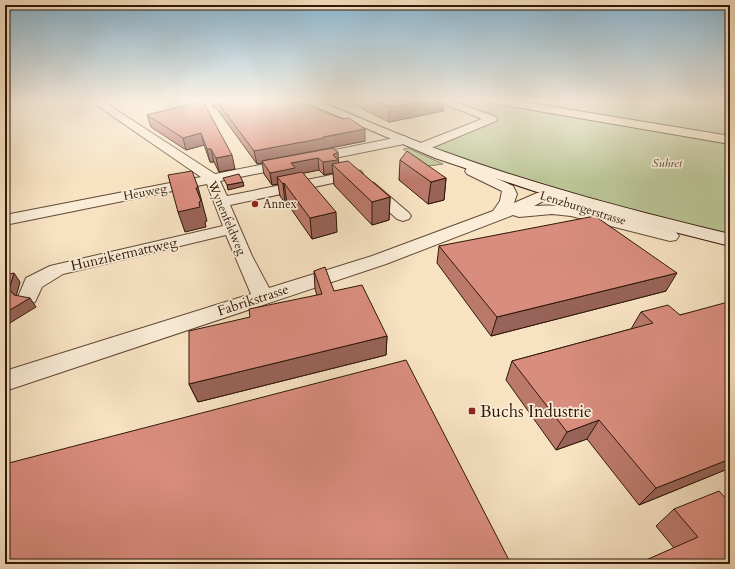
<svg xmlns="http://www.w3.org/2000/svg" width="735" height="569" viewBox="0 0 735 569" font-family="Cardo,serif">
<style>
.green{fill:#bac495;stroke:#756e4e}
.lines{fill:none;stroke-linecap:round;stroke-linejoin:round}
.minor-casing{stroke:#624a36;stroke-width:2}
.secondary-casing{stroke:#301808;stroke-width:2}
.motorway-casing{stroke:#301808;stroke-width:2}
.minor{fill:#faecd7;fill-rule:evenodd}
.secondary{fill:#faecd7;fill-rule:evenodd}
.motorway{fill:#f7e2c2;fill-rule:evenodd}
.wall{fill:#bb796c;stroke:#301808}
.shaded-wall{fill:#986358;stroke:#301808}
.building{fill:#d98d7e;stroke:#301808}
.poi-dot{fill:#8f2418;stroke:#faecd7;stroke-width:1.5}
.labels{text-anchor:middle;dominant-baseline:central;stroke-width:3.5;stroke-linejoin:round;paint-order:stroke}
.far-park-label{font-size:12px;font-style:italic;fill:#594c32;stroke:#faecd7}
.far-street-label{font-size:12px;fill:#301808;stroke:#faecd7}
.far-poi-label{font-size:12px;fill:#301808;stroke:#faecd7;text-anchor:start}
.street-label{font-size:14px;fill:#301808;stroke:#faecd7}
.near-poi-label{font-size:17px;fill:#301808;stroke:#faecd7;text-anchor:start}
</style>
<rect width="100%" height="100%" fill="#f7e2c2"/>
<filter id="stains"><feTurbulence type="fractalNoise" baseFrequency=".005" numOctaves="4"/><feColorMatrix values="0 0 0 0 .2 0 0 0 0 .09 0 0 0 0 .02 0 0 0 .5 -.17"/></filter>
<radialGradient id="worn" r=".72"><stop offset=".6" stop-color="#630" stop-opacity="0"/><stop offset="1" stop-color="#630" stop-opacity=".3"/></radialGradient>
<path class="green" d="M 440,100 L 730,100 L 730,245 L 422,147 L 492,119 Z
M 408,148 L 443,164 L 428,166 L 403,149 Z"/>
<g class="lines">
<defs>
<path id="minor" d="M 89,100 L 101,100 L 215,174 L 404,136 L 408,138 L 410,140 L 408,142 L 404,144 L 220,181 L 227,196 L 356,170 L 361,171 L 363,174 L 361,177 L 356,178 L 230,205 L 252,256 L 269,288 L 372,256 L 493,211 L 500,201 L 502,191 L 467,174 L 465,171 L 467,168 L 472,167 L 513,186 L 517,194 L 514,203 L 537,193 L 547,193 L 549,196 L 547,199 L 534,206 C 579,202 632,221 676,232 L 679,236 L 676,240 L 670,241 L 571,216 L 552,214 L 519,217 L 513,215 L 386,264 L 5,391 L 5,371 L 251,294 L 226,235 L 63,274 L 42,287 L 35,302 L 28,304 L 21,302 L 18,297 L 26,278 L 50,266 L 223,226 L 207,184 L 5,225 L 5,215 L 201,177 Z
M 435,100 L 449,100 L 496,117 L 497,119 L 496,121 L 426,150 L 418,150 L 416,147 L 418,144 L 482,119 Z
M 369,182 L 374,183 L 409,213 L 411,216 L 409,219 L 403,221 L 397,219 L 364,189 L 362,186 L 364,183 Z"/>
<path id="secondary" d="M 301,100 L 316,100 C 359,117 401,136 445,152 C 538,186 634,211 730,234 L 730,246 L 639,223 L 543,194 L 435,158 Z"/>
<path id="motorway" d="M 487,100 L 511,100 L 730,136 L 730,144 L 492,103 Z"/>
</defs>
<use href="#minor" class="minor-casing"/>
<use href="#secondary" class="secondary-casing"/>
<use href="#motorway" class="motorway-casing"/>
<use href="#minor" class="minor"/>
<use href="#secondary" class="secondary"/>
<use href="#motorway" class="motorway"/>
</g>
<path class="wall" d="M 211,100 L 292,100 L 365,141 L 325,149 L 339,162 L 390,197 L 389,220 L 372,225 L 334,185 L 333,173 L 324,175 L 319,170 L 303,173 L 337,232 L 312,239 L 287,203 L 285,203 L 280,196 L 278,184 L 272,185 L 264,174 L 262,163 L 257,164 L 217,109 L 213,107 Z
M 345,100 L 444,100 L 443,111 L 389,122 Z
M 203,101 L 235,169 L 219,172 L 214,162 L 210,162 L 204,145 L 186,150 L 151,127 L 147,115 Z
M 400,160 L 446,178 L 444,200 L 428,204 L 399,180 Z
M 439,246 L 666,291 L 491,336 L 437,263 Z
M 314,271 L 334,291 L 387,336 L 386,355 L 198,402 L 189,384 L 250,317 L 317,295 L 315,289 Z
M 730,303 L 730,468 L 639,505 L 587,439 L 556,450 L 506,380 L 512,361 L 631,329 L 641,312 L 680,315 Z
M 674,509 L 730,564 L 674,548 L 656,526 Z"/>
<path class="shaded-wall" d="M 428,100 L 444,100 L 443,111 L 389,122 L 389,107 Z
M 365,129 L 365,141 L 325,149 L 262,161 L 262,163 L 257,164 L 254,151 Z
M 201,133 L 204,145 L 186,150 L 183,138 Z
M 207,149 L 211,149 L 214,162 L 210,162 Z
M 338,152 L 339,170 L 332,164 L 333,173 L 324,175 L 323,162 L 333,155 Z
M 232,155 L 235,169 L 219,172 L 216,158 Z
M 318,158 L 319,170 L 295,175 L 277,177 L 278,184 L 272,185 L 270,173 L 291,163 Z
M 446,178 L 444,200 L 428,204 L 431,182 Z
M 243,182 L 244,186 L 228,190 L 227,185 Z
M 284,183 L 287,203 L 285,203 L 283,184 Z
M 198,187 L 207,221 L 205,222 L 206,227 L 185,232 L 178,212 L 199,202 L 196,188 Z
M 390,197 L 389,220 L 372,225 L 372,202 Z
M 336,212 L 337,232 L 312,239 L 310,218 Z
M 14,273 L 20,282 L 16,297 L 9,289 Z
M 677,273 L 666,291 L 491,336 L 497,317 Z
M 30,298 L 36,307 L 5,326 L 5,313 Z
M 387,336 L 386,355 L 198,402 L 189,384 Z
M 599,420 L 587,439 L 556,450 L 567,432 Z
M 730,459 L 730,468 L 639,505 L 656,488 Z"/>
<path class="building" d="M 216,100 L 292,100 L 343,119 L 349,118 L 365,129 L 323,137 L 324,138 L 254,151 Z
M 374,100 L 428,100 L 389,107 Z
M 203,101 L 232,155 L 216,158 L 211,149 L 207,149 L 201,133 L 183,138 L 147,115 Z
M 333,148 L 338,152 L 333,155 L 338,160 L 323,162 L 318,158 L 291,163 L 295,168 L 270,173 L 262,161 Z
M 407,151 L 446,178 L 431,182 L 400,160 Z
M 348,161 L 390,197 L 372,202 L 332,164 Z
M 192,171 L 198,187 L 196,188 L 201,201 L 199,202 L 200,207 L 178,212 L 168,175 Z
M 302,172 L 336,212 L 310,218 L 284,183 L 283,184 L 277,177 Z
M 239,174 L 243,182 L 227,185 L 223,178 Z
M 595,216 L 677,273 L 497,317 L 439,246 Z
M 325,267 L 334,291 L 362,285 L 387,336 L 189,384 L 189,331 L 250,317 L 249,309 L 322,294 L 314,271 Z
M 14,273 L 9,289 L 14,295 L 30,298 L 5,313 L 5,275 Z
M 728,302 L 730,303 L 730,459 L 656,488 L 599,420 L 567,432 L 512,361 L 653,323 L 641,312 L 668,305 L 680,315 Z
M 406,360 L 511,564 L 5,564 L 5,464 Z
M 719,491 L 730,503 L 730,564 L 637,564 L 698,537 L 674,509 Z"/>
<linearGradient id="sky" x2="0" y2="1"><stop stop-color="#8ab8d4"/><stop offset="0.56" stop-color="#fbf2e4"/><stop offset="1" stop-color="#fbf2e4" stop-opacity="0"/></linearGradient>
<rect width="735" height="180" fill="url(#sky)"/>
<g class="poi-dot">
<circle cx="255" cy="204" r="4"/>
<rect x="468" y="407" width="8" height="8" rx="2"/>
</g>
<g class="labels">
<g class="far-park-label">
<text x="667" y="163">Suhret</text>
</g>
<g class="far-street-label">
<text transform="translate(145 192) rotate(-11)">Heuweg</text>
<text transform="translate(583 208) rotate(17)">Lenzburgerstrasse</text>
<text transform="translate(227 218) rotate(67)">Wynenfeldweg</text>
</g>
<g class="far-poi-label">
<text x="263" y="204">Annex</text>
</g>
<g class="street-label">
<text transform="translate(124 254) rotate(-13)">Hunzikermattweg</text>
<text transform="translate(253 300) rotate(-18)">Fabrikstrasse</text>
</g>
<g class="near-poi-label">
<text x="480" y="411">Buchs Industrie</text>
</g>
</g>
<rect width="735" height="569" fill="none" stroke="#f7e2c2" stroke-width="20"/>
<rect x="6" y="6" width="723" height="557" fill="none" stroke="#301808" stroke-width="2"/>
<rect x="10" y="10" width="715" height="549" fill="none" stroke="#301808"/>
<rect width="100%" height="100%" filter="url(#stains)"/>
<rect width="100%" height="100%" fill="url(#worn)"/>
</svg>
